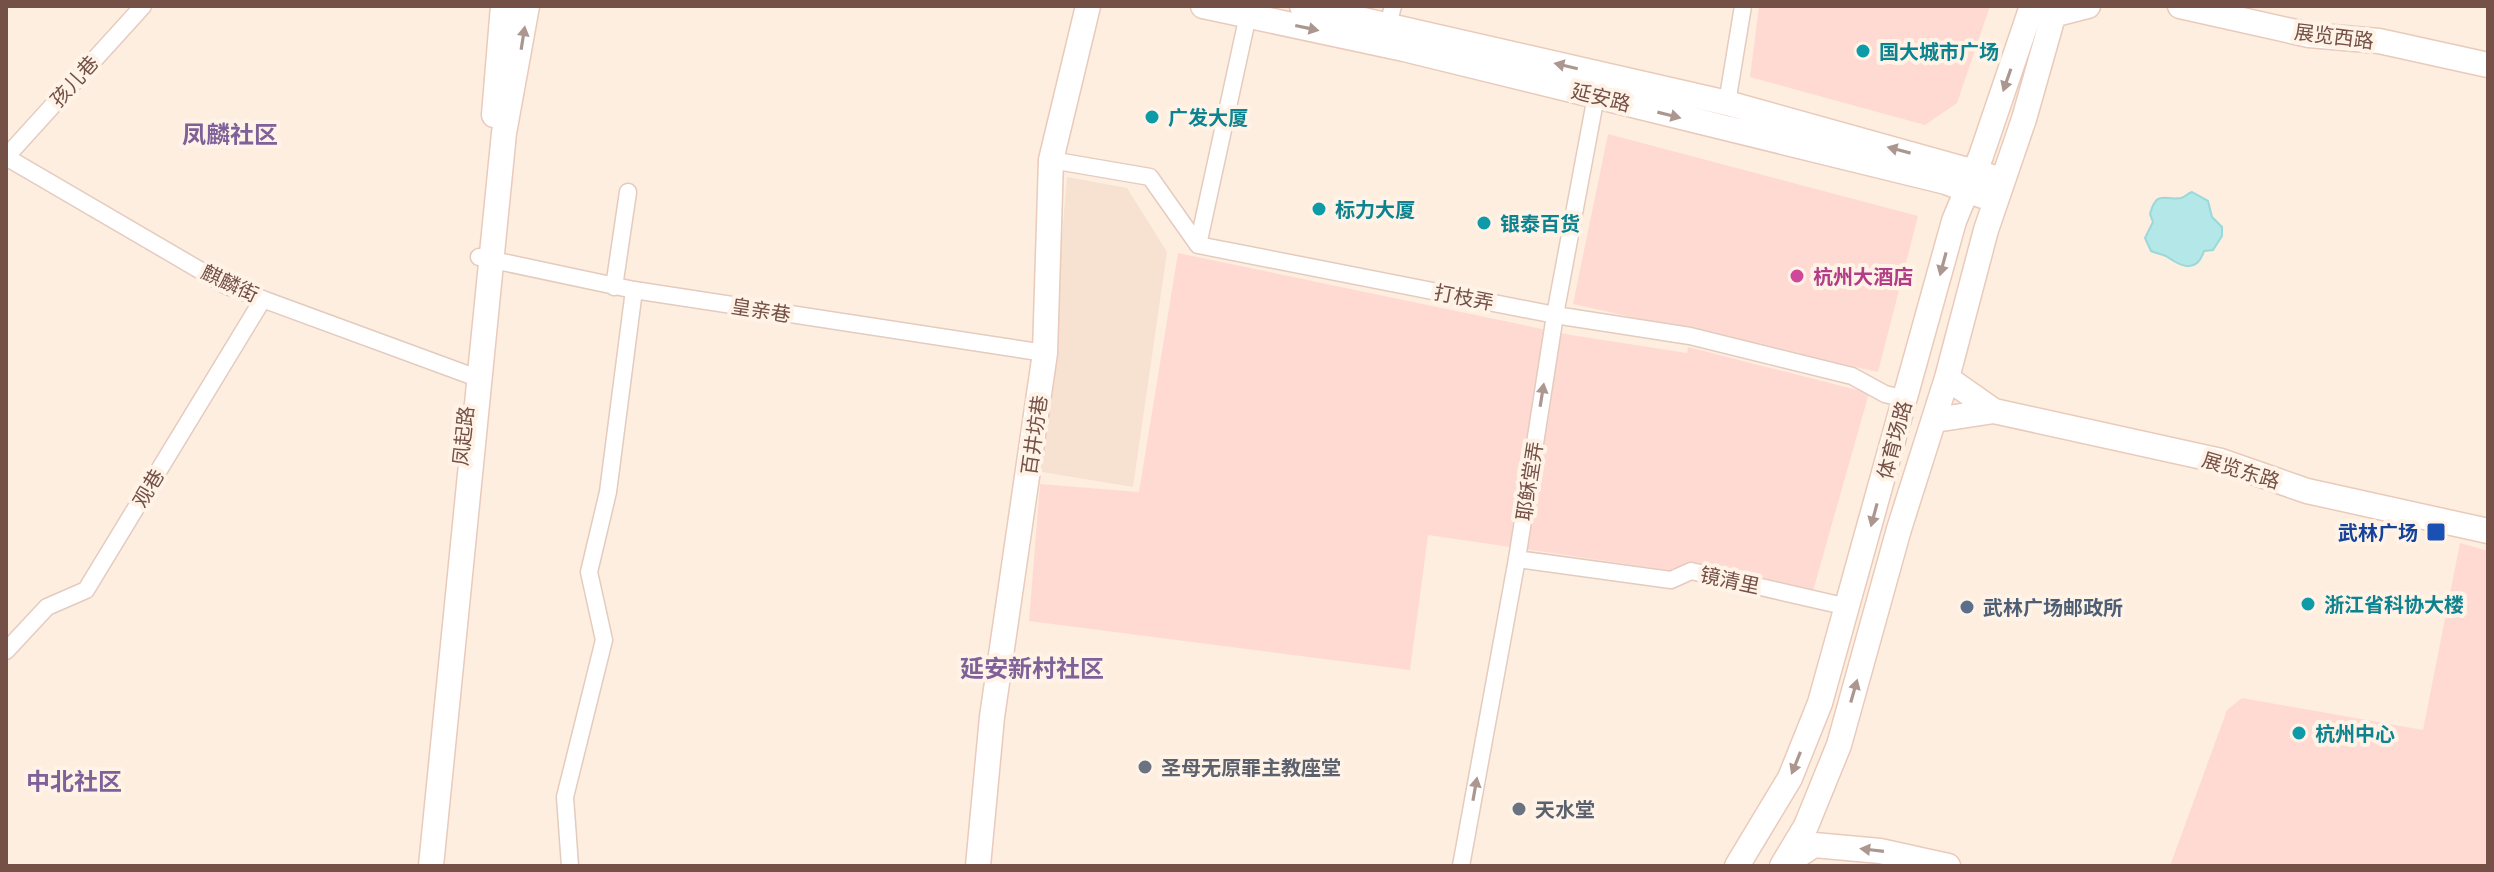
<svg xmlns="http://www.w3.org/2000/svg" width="2494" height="872" viewBox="0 0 2494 872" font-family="Manrope,'Noto Sans SC',sans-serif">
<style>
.residential{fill:#f7e1d1}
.commercial{fill:#ffdad3}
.water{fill:#b4e7e8;stroke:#99d9da;stroke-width:2}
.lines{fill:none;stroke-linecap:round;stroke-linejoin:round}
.street-casing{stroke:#e4cbbf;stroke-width:19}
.secondary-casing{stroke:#e9cabb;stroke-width:27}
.street{stroke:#fff;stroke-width:16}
.secondary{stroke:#fff;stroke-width:24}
.oneway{fill:#ac9690}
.culture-dot{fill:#0f9aa8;stroke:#fff3e7;stroke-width:3}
.hotel-dot{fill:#d1479c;stroke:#fff3e7;stroke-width:3}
.transit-dot{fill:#1a4fb4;stroke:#fff3e7;stroke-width:3}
.service-dot{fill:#5c6f8a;stroke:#fff3e7;stroke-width:3}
.worship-dot{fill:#6b7280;stroke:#fff3e7;stroke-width:3}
.labels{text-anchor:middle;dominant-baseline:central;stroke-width:8;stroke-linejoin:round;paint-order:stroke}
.street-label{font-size:20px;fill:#755046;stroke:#fff3e7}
.culture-label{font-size:20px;font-weight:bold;fill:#0d838f;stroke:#fff3e7;text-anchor:start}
.hotel-label{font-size:20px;font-weight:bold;fill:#b23c85;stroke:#fff3e7;text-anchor:start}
.transit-label{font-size:20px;font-weight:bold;fill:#164399;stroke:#fff3e7;text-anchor:end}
.service-label{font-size:20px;font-weight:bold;fill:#4e5e75;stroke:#fff3e7;text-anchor:start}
.worship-label{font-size:20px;font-weight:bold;fill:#5b616d;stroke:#fff3e7;text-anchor:start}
.quarter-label{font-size:24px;font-weight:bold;fill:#7f6199;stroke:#fff3e7}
</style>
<rect width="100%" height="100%" fill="#fdeee0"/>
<path class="residential" d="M 1067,177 L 1127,188 L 1167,252 L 1133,487 L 1042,472 Z"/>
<path class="commercial" d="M 1759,6 L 1990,6 L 1957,103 L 1925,125 L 1750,77 Z
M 1608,134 L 1918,216 L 1878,372 L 1573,304 Z
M 1178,253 L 1571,335 L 1687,353 L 1688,347 L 1869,393 L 1813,591 L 1692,562 L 1674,571 L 1428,535 L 1410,670 L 1029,621 L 1040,484 L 1139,492 Z
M 2460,543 L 2488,551 L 2488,866 L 2170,866 L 2227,710 L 2242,698 L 2423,730 Z"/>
<path class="water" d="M 2192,192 L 2208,201 L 2212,217 L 2222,227 L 2222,236 L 2213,250 L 2204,251 C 2197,273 2182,267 2169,258 C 2165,254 2157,254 2151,251 L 2145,238 L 2153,222 L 2150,214 C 2157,189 2164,201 2181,198 C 2185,197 2188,193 2192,192 Z"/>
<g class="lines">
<defs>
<path id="street" d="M 1388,25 L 1393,6
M 1727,103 L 1743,6
M 6,157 L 227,286 L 469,375
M 6,157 L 143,6
M 1051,160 L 1150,177 L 1198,245 L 1555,315 L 1690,336 L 1852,376 L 1885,394 L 1905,399
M 1198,245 L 1248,15
M 479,257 L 634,290 L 1045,353
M 614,287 L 628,192
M 1517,559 L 1671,580 L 1691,571 L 1848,607
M 6,651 L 47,607 L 86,590 L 263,299
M 570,866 L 565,797 L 604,640 L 589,572 L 608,492 L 634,290
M 1461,866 L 1517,559 L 1555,315 L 1596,96"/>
<path id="secondary" d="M 1203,6 L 1404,49 L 1946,182 L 1983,196
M 1302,6 L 1727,103 L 1989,176
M 2180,6 L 2309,35 L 2379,41 L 2488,65
M 2053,15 L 2088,6
M 494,115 L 503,6
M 1947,378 L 1994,411
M 1935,420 L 1994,411 L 2221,461 L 2307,491 L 2488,531
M 1788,862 L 1814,845 L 1880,851 L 1948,866
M 431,866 L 504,133 L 527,6
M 978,866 L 992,717 L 1045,353 L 1051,160 L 1088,6
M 1737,866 L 1790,778 L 1820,703 L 1954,221 L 1981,156 L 2032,6
M 1782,866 L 1806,826 L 1839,745 L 1899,529 L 1947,378 L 1986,230 L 2024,119 L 2056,6"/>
</defs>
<use href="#street" class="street-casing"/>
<use href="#secondary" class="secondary-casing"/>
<use href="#street" class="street"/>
<use href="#secondary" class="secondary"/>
</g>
<defs><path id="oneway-solid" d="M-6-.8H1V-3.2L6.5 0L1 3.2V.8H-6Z" transform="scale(2)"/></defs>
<g class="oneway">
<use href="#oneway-solid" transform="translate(1307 28) rotate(12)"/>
<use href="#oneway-solid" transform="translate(523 38) rotate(-81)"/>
<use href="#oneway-solid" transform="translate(1566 66) rotate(-167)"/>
<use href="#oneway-solid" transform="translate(2007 80) rotate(109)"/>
<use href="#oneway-solid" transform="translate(1669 115) rotate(14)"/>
<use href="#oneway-solid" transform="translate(1899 150) rotate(-165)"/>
<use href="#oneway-solid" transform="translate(1943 264) rotate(105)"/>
<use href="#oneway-solid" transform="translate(1542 395) rotate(-81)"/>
<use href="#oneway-solid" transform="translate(1874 515) rotate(105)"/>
<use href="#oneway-solid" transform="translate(1854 691) rotate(-74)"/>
<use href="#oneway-solid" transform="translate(1796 763) rotate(112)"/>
<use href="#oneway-solid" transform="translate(1475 789) rotate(-80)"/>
<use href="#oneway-solid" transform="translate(1872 850) rotate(-173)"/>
</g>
<g class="culture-dot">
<circle cx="1863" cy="51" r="8"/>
<circle cx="1152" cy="117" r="8"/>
<circle cx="1319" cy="209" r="8"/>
<circle cx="1484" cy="223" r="8"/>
<circle cx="2308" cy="604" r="8"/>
<circle cx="2299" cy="733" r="8"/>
</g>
<circle class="hotel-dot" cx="1797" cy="276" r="8"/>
<rect class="transit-dot" x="2426" y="522" width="20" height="20" rx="4"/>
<circle class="service-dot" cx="1967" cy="607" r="8"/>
<g class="worship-dot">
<circle cx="1145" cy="767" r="8"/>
<circle cx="1519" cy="809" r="8"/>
</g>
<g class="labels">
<g class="street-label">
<text transform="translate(2334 36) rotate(7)">展览西路</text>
<text transform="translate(74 81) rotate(-48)">孩儿巷</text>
<text transform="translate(1601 97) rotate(14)">延安路</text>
<text transform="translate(230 283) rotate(25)">麒麟街</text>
<text transform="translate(1464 297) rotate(11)">打枝弄</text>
<text transform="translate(761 310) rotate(9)">皇亲巷</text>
<text transform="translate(1034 435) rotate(-82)">百井坊巷</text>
<text transform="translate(463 436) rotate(-84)">凤起路</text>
<text transform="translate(1894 440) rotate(-75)">体育场路</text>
<text transform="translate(2241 470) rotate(17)">展览东路</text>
<text transform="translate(1529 481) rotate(-81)">耶稣堂弄</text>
<text transform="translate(148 488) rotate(-59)">观巷</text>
<text transform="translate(1730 580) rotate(12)">镜清里</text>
</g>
<g class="culture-label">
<text x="1879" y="51">国大城市广场</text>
<text x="1168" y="117">广发大厦</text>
<text x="1335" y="209">标力大厦</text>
<text x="1500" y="223">银泰百货</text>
<text x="2324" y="604">浙江省科协大楼</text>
<text x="2315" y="733">杭州中心</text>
</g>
<g class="hotel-label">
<text x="1813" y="276">杭州大酒店</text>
</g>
<g class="transit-label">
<text x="2418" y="532">武林广场</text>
</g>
<g class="service-label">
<text x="1983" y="607">武林广场邮政所</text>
</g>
<g class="worship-label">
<text x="1161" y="767">圣母无原罪主教座堂</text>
<text x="1535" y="809">天水堂</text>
</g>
<g class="quarter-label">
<text x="230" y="133">凤麟社区</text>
<text x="1032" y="667">延安新村社区</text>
<text x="74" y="780">中北社区</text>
</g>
</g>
<rect width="2494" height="872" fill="none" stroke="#755046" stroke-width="16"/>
</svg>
